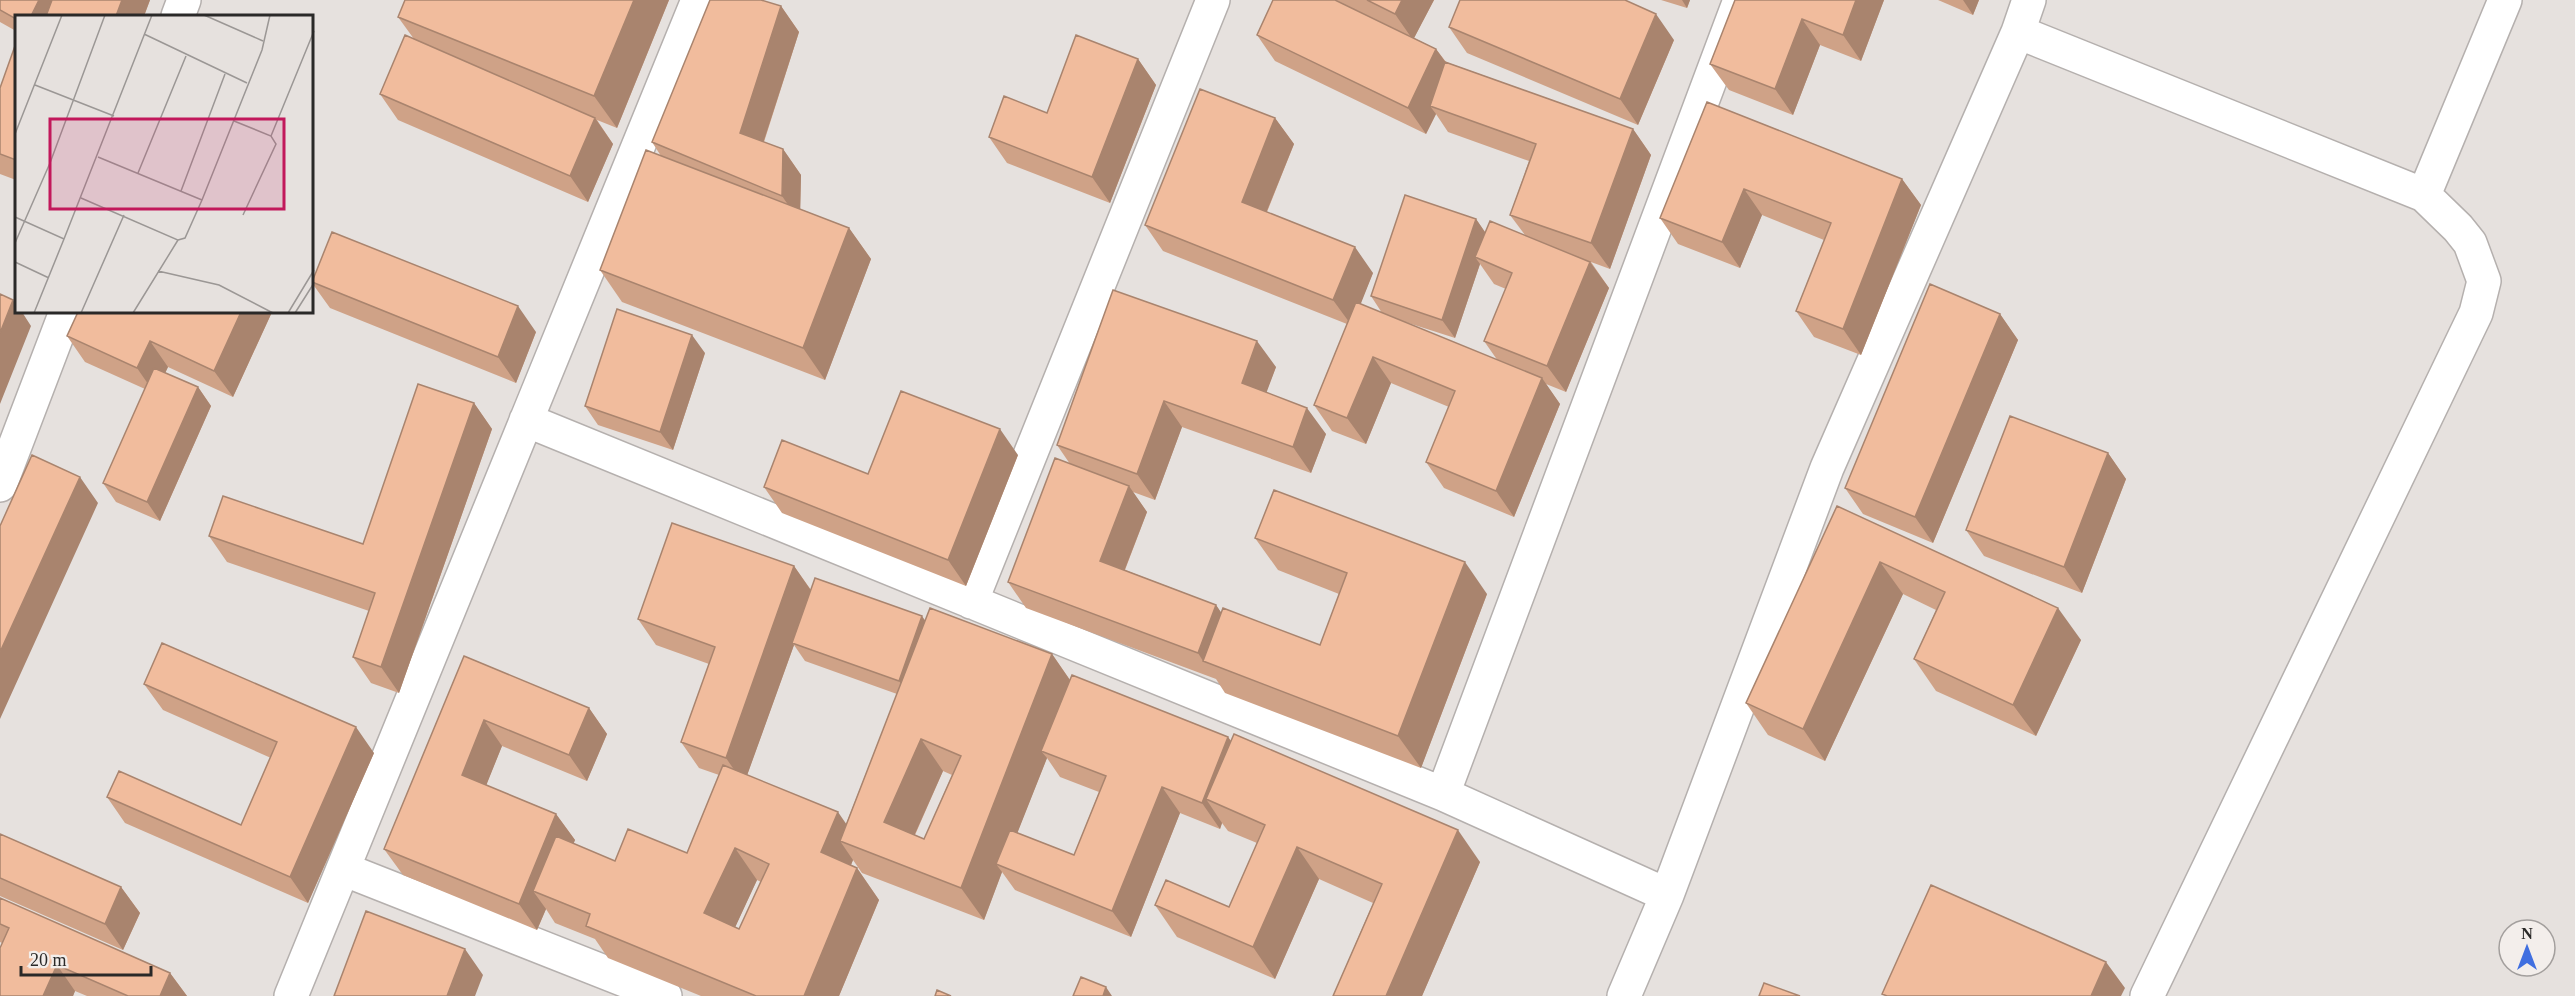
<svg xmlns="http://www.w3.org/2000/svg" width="2575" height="996" viewBox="0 0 2575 996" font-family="Georgia,serif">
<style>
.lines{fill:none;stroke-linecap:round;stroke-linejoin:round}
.minor-casing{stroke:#b5b0ae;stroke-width:36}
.minor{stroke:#fff;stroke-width:33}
.wall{fill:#cfa287;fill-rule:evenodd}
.shaded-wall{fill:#a9846e}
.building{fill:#f1bc9d;stroke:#a9846e;stroke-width:1.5;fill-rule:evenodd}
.inset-road{fill:none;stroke:#9b9795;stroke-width:1.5}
.view{fill:#c2185b;fill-opacity:0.15;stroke:#c2185b;stroke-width:3}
.inset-edge{fill:none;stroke:#2a2928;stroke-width:3}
</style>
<rect width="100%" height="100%" fill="#e6e1de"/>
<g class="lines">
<defs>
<path id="minor" d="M 178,16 L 184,0
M 2018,32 L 2424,195 L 2458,228 L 2470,243 L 2484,281 L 2476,313 L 2147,996
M 2424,195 L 2505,0
M 526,420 L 1443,794 L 1667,895
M 0,485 L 66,312
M 971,602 L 1213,0
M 1443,794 L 1740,0
M 343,869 L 665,996
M 291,996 L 698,0
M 1624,996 L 1667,895 L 1827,468 L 2018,32 L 2029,0"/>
</defs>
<use href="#minor" class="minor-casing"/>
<use href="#minor" class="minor"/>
</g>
<path class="wall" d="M 0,0 L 150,0 L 144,16 L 16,16 L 16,31 L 0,22 Z
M 405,0 L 669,0 L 617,128 L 597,120 L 613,144 L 588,202 L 398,120 L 380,94 L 414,39 L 398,17 Z
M 1273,0 L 1434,0 L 1414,38 L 1436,49 L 1446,62 L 1633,129 L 1651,155 L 1610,269 L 1591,262 L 1609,288 L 1566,392 L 1546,384 L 1560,404 L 1514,517 L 1444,488 L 1426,462 L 1449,407 L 1391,383 L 1366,444 L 1332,431 L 1314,405 L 1347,324 L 1163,251 L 1145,225 L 1275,118 L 1294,144 L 1267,212 L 1373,273 L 1360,304 L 1382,313 L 1371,296 L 1476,219 L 1485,232 L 1525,235 L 1510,215 L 1529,161 L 1448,132 L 1436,114 L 1426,134 L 1275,61 L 1257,35 ZM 1480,264 L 1494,284 L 1506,289 L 1484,341 L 1498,361 L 1402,321 L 1455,338 Z
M 1661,0 L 1690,0 L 1687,8 Z
M 1735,0 L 1884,0 L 1861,61 L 1820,45 L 1793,115 L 1729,90 L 1710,64 Z
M 1938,0 L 1979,0 L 1973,15 Z
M 781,6 L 799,32 L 764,142 L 783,149 L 801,175 L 800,209 L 849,228 L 871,259 L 825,380 L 622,302 L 600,270 L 661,156 L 652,142 Z
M 1449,27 L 1674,40 L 1638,125 L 1467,53 Z
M 16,43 L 16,180 L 0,174 L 0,88 Z
M 1138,59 L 1156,85 L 1110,203 L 1007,163 L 989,137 L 1047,113 Z
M 1707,102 L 1902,179 L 1921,205 L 1861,355 L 1814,337 L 1796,311 L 1824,240 L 1762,215 L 1740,268 L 1678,244 L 1660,218 Z
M 312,283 L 536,332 L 516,383 L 330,308 Z
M 1113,290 L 1276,367 L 1266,392 L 1326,434 L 1311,473 L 1182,427 L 1155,500 L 1133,492 L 1147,512 L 1125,570 L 1216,605 L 1221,613 L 1320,645 L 1339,594 L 1278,570 L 1255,538 L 1487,594 L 1421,768 L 1225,693 L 1216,679 L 1026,608 L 1008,582 L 1070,464 L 1057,445 Z
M 78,312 L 272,312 L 233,397 L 168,367 L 165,373 L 198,387 L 211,406 L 160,521 L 116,502 L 103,483 L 145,389 L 85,362 L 67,336 Z
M 2000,314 L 2018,340 L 1933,543 L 1863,514 L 1845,488 Z
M 705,353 L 673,450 L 598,425 L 585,406 Z
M 474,403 L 492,429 L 399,693 L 371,683 L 353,657 L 369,611 L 227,562 L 209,536 L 363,544 Z
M 2108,453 L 2126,479 L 2082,593 L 1984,556 L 1966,530 Z
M 1018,455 L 966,586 L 782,513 L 764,487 Z
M 1837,506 L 2081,640 L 2036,736 L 1936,691 L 1914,659 L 1936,610 L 1903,594 L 1825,761 L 1768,735 L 1746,703 Z
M 794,566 L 811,590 L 1052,654 L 1070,680 L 1228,737 L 1231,741 L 1480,862 L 1422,996 L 1333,996 L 1373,903 L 1319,879 L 1275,979 L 1177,937 L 1155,905 L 1229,907 L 1257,843 L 1228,831 L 1222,823 L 1220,829 L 1180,813 L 1131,937 L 1015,890 L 1002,872 L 984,920 L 862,873 L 853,860 L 851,865 L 857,868 L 879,900 L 839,996 L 701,996 L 608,958 L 595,939 L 555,923 L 546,909 L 537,930 L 403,875 L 384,849 L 464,656 L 589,708 L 607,734 L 587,781 L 502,746 L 486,785 L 556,814 L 575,840 L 573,844 L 615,861 L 687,853 L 719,775 L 699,768 L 681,742 L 709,664 L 656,645 L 638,619 ZM 794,645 L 805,661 L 897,694 L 846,824 L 747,775 ZM 1047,758 L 1060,777 L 1099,792 L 1074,855 L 1017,833 ZM 943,771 L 952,775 L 924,839 L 915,835 ZM 757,880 L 761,882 L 739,929 L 735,927 Z
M 144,684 L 374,753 L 308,903 L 125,823 L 107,797 L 241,825 L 271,758 L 163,710 Z
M 0,834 L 121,887 L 140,913 L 123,950 L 0,896 Z
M 0,898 L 170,973 L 187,996 L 87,996 L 75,991 L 73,996 L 0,996 L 2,943 L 0,942 Z"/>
<path class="shaded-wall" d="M 39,0 L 54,0 L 53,16 L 31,16 Z
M 122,0 L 150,0 L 144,16 L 116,16 Z
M 634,0 L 669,0 L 617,128 L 594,96 Z
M 1402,0 L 1434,0 L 1413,40 L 1395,14 Z
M 1682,0 L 1690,0 L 1687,8 Z
M 1856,0 L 1884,0 L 1861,61 L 1843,35 Z
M 1963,0 L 1979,0 L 1973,15 Z
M 781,6 L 799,32 L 758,159 L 740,133 Z
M 1656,14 L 1674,40 L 1638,125 L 1620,99 Z
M 1802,19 L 1820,45 L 1793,115 L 1775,89 Z
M 1436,49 L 1455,75 L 1430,106 L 1436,114 L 1426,134 L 1408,108 Z
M 1138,59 L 1156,85 L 1110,203 L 1092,177 Z
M 595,118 L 613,144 L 588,202 L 570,176 Z
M 1275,118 L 1294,144 L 1260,228 L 1242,202 Z
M 1633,129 L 1651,155 L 1610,269 L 1591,243 Z
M 783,149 L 801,175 L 800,222 L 782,196 Z
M 1902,179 L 1921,205 L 1861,355 L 1843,329 Z
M 1744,189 L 1762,215 L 1740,268 L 1722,242 Z
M 1476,219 L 1489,238 L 1475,257 L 1480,264 L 1455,338 L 1442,320 Z
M 849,228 L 871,259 L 825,380 L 803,348 Z
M 1355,247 L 1373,273 L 1352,326 L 1333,300 Z
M 1590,262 L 1609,288 L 1566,392 L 1547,366 Z
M 13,300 L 16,305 L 16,312 L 22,312 L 31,326 L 0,404 L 0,333 Z
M 518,306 L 536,332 L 516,383 L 498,357 Z
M 241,312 L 272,312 L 233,397 L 214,371 Z
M 2000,314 L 2018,340 L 1933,543 L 1915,517 Z
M 692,335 L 705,353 L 673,450 L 660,432 Z
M 150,341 L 168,367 L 155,394 L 137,368 Z
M 1257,341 L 1276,367 L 1260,410 L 1242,383 Z
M 1373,357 L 1391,383 L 1366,444 L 1347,418 Z
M 1542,378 L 1560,404 L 1514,517 L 1496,491 Z
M 198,387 L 211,406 L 160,521 L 147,502 Z
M 1164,401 L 1182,427 L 1155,500 L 1137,474 Z
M 474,403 L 492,429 L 399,693 L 381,667 Z
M 1307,408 L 1326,434 L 1311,473 L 1293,447 Z
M 1000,429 L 1018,455 L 966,586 L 948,560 Z
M 2108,453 L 2126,479 L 2082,593 L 2064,567 Z
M 80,477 L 98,503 L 0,719 L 0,652 Z
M 1129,486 L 1147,512 L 1118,587 L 1100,561 Z
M 1465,562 L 1487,594 L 1421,768 L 1398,736 Z
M 1880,562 L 1903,594 L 1825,761 L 1803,729 Z
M 794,566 L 812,592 L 792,643 L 794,645 L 744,784 L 726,758 Z
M 1216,605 L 1234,631 L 1203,661 L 1198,653 Z
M 2058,608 L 2081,640 L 2036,736 L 2013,705 Z
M 922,616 L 935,635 L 912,699 L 899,681 Z
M 1052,654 L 1074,686 L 1041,751 L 1047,758 L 1004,867 L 996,864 L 1002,872 L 984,920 L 961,888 Z
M 589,708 L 607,734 L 587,781 L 569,755 Z
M 484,720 L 502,746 L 480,801 L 462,775 Z
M 356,727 L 374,753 L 308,903 L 290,877 Z
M 1228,737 L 1246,763 L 1206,799 L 1222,823 L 1220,829 L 1202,803 Z
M 921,739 L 943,771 L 906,854 L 884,822 Z
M 1162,787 L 1180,813 L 1131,937 L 1112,911 Z
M 838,812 L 860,844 L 840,841 L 853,860 L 843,884 L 821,852 Z
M 556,814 L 575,840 L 551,898 L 533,891 L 546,909 L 537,930 L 519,904 Z
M 1458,830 L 1480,862 L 1422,996 L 1386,996 Z
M 1297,847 L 1319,879 L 1275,979 L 1253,947 Z
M 735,848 L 757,880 L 727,945 L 704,913 Z
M 857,868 L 879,900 L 839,996 L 804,996 Z
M 121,887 L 140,913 L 123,950 L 105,924 Z
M 465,949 L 483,975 L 475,996 L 447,996 Z
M 2106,962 L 2125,988 L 2121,996 L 2091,996 Z
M 57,965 L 75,991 L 73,996 L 43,996 Z
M 170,973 L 187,996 L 160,996 Z
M 1106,987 L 1112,996 L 1103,996 Z"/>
<path class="building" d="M 0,0 L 39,0 L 31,16 L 16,16 L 16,19 L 0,10 Z
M 52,0 L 122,0 L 116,16 L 46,16 Z
M 405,0 L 634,0 L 594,96 L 398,17 Z
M 710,0 L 761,0 L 781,6 L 740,133 L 783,149 L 782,196 L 652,142 Z
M 1273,0 L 1335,0 L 1436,49 L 1408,108 L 1257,35 Z
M 1367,0 L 1402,0 L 1395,14 Z
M 1460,0 L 1625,0 L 1656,14 L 1620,99 L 1449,27 Z
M 1735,0 L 1856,0 L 1843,35 L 1802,19 L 1775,89 L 1710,64 Z
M 405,35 L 595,118 L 570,176 L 380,94 Z
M 1076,35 L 1138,59 L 1092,177 L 989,137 L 1004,96 L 1047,113 Z
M 16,43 L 16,160 L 0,154 L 0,88 Z
M 1445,62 L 1633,129 L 1591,243 L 1510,215 L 1536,144 L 1430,106 Z
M 1200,89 L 1275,118 L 1242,202 L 1355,247 L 1333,300 L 1145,225 Z
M 1707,102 L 1902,179 L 1843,329 L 1796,311 L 1831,223 L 1744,189 L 1722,242 L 1660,218 Z
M 646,150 L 849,228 L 803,348 L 600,270 Z
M 1405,195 L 1476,219 L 1442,320 L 1371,296 Z
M 1490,221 L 1590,262 L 1547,366 L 1484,341 L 1512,273 L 1475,257 Z
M 332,232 L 518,306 L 498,357 L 312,282 Z
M 1930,284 L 2000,314 L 1915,517 L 1845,488 Z
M 1113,290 L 1257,341 L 1242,383 L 1307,408 L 1293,447 L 1164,401 L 1137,474 L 1057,445 Z
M 0,294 L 13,300 L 0,333 Z
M 1356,302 L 1542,378 L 1496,491 L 1426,462 L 1455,391 L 1373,357 L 1347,418 L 1314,405 Z
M 617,309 L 692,335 L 660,432 L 585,406 Z
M 78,312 L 241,312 L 214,371 L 150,341 L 137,368 L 67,336 Z
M 154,368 L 198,387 L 147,502 L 103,483 Z
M 418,384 L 474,403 L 381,667 L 353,657 L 375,593 L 209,536 L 223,496 L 363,544 Z
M 901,391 L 1000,429 L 948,560 L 764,487 L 782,440 L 868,474 Z
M 2010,416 L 2108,453 L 2064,567 L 1966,530 Z
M 32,455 L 80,477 L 0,652 L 0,526 Z
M 1055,458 L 1129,486 L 1100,561 L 1216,605 L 1198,653 L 1008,582 Z
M 1274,490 L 1465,562 L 1398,736 L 1203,661 L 1223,608 L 1320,645 L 1347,573 L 1255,538 Z
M 1837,506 L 2058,608 L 2013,705 L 1914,659 L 1945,592 L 1880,562 L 1803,729 L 1746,703 Z
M 672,523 L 794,566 L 726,758 L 681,742 L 715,647 L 638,619 Z
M 815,578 L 922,616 L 899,681 L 792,643 Z
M 930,608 L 1052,654 L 961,888 L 840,841 ZM 921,739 L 961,756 L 924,839 L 884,822 Z
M 162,643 L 356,727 L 290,877 L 107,797 L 119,771 L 241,825 L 277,742 L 144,684 Z
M 464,656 L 589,708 L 569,755 L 484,720 L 462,775 L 556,814 L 519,904 L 384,849 Z
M 1072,675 L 1228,737 L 1202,803 L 1162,787 L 1112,911 L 996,864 L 1010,830 L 1074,855 L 1106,776 L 1041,751 Z
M 1234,734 L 1458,830 L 1386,996 L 1333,996 L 1382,884 L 1297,847 L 1253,947 L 1155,905 L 1166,880 L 1229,907 L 1265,825 L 1206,799 Z
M 723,765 L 838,812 L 821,852 L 857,868 L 804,996 L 756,996 L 586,926 L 590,914 L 533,891 L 556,836 L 615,861 L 628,829 L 687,853 ZM 735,848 L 769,864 L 739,929 L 704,913 Z
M 0,834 L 121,887 L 105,924 L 0,878 Z
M 1931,885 L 2106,962 L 2091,996 L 1887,996 L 1882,994 Z
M 0,898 L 170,973 L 160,996 L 128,996 L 57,965 L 43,996 L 0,996 L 0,948 L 9,928 L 0,924 Z
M 366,911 L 465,949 L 447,996 L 334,996 Z
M 1081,977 L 1106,987 L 1103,996 L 1073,996 Z
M 1764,983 L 1800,996 L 1759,996 Z
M 937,990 L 951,996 L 935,996 Z"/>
<g transform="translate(15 15)">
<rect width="298" height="298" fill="#e6e1de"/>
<path class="inset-road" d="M 189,0 L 248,26M 129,19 L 232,68M 20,70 L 99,101M 219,106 L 256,121 L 261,129 L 228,200M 0,119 L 47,0M 256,121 L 299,16M 83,142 L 187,185M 123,158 L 171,41M 166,176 L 210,59M 66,183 L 163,225 L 118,298M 0,202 L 49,224 L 137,0M 163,225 L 170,223 L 187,185 L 247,35 L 255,0M 0,228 L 35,148 L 90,0M 0,247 L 34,263M 143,256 L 204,270 L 258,298M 19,298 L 49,224M 66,298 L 109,200M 273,298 L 299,255M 280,298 L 299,268"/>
<path class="view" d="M 35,104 L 269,104 L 269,194 L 35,194 Z"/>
<rect width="298" height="298" class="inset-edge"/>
</g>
<g transform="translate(2527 948)"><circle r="28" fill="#f3eeeb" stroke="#a39f9d" stroke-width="1.5"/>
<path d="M0-4.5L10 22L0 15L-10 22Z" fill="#406fe0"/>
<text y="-9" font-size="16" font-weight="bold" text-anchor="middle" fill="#2a2928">N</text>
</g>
<path d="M21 966v9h130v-9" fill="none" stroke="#2a2928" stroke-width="3"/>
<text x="30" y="966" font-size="18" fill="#2a2928" stroke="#f3eeeb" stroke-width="4.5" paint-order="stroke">20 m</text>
</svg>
